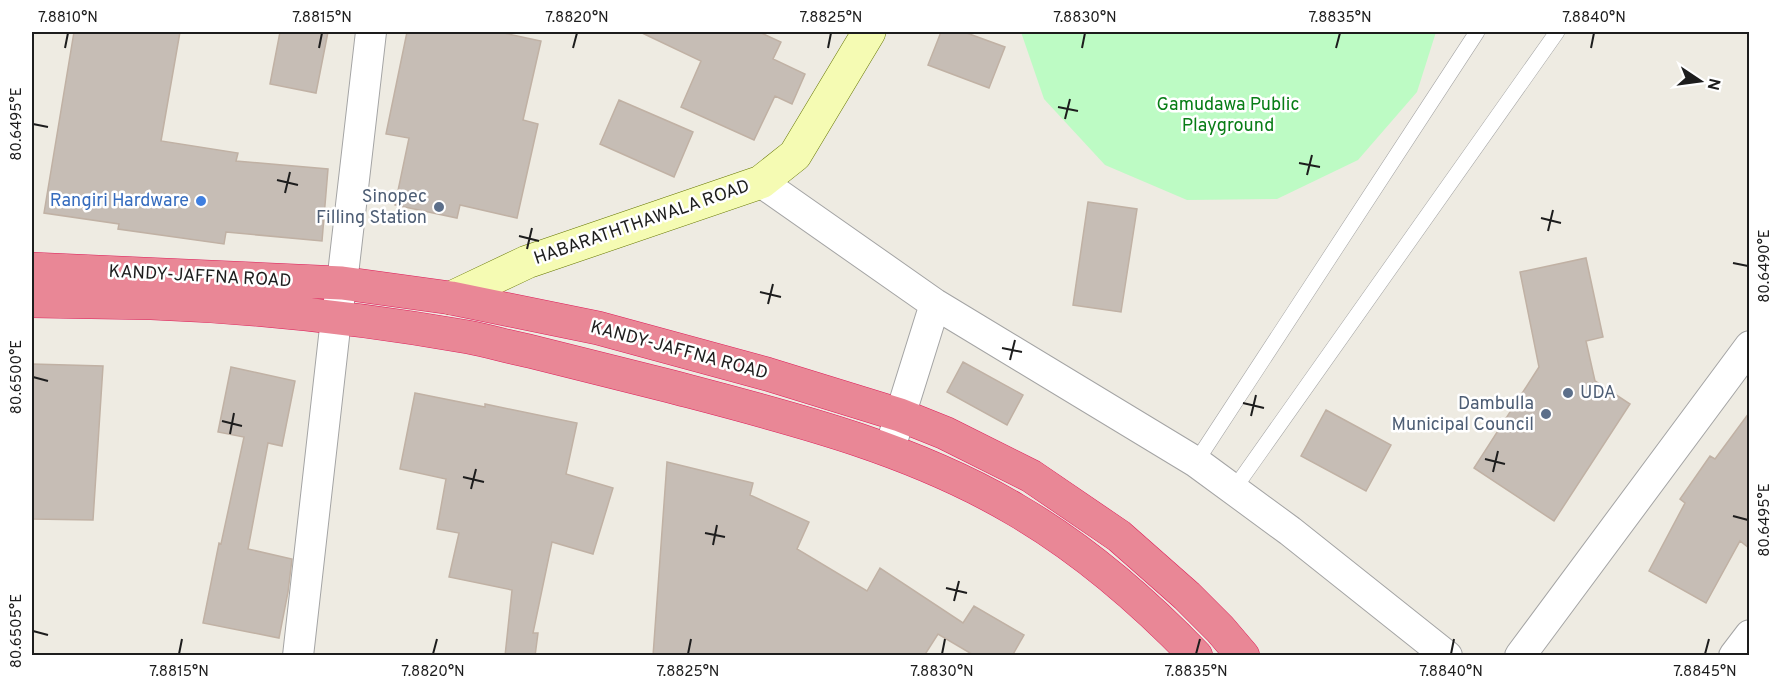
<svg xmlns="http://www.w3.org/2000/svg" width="1781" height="687" viewBox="0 0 1781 687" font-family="Overpass,sans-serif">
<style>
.park{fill:#bdfbc4}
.building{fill:#c6bdb5;stroke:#c0b1a4;stroke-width:1.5}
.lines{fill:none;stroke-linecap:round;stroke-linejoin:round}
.lane-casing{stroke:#a4a4a4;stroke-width:16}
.street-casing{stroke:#a4a4a4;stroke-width:32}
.secondary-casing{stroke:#657602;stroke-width:34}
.highway-casing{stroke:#dd1f5a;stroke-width:34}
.lane{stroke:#fff;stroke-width:15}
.street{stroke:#fff;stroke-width:30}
.secondary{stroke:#f5fbb3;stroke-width:33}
.highway{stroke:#e98796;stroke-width:33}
.ticks{fill:none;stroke:#1d1d1d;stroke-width:2}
.shop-dot{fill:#3f7fe0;stroke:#fff;stroke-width:2}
.service-dot{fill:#5c6f8a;stroke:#fff;stroke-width:2}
.labels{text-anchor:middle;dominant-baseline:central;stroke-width:5;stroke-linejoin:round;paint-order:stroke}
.park-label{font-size:18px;fill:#087d16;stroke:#fff}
.service-label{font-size:18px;fill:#4e5e75;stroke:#fff;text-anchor:end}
.shop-label{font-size:18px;fill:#366cbe;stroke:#fff;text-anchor:end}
.street-label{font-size:18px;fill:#1d1d1d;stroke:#fff}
.neatline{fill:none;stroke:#1d1d1d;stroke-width:2}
.ticks-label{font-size:15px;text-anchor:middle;fill:#1d1d1d}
</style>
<rect width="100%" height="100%" fill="#eeebe2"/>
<path class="park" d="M 1021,32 L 1436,32 L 1417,92 L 1358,160 L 1277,199 L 1187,200 L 1105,165 L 1044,99 Z"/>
<path class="building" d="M 74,32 L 180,32 L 161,141 L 238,153 L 236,161 L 328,169 L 322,241 L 226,232 L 224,244 L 118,229 L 119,224 L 44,213 Z
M 280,32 L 328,32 L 316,93 L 270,84 Z
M 407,32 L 499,32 L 541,41 L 523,120 L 538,124 L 517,218 L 460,205 L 457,218 L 395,205 L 409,138 L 386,134 Z
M 640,32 L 759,32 L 781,42 L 773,59 L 805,74 L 792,104 L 775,96 L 754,140 L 681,107 L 701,61 Z
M 941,32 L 964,32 L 1005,47 L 989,88 L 928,65 Z
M 619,100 L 693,132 L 674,177 L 600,144 Z
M 1088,202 L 1137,209 L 1121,312 L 1073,305 Z
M 1586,258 L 1603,337 L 1586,341 L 1595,381 L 1630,404 L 1554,521 L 1474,468 L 1539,367 L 1520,272 Z
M 963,362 L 1023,395 L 1007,425 L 947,392 Z
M 32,364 L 103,366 L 93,520 L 32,519 Z
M 231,367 L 295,381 L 282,446 L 268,443 L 248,549 L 292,559 L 288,592 L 279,638 L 203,623 L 219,543 L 221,544 L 244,437 L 218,432 Z
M 415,393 L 485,407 L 485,404 L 577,423 L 566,474 L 613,488 L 593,554 L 552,542 L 533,633 L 538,633 L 535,656 L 505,656 L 512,590 L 449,577 L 459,533 L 437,529 L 446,479 L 400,469 Z
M 1326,410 L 1391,445 L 1366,491 L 1301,456 Z
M 1749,413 L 1749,548 L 1740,541 L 1706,603 L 1649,571 L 1685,503 L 1680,499 L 1710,456 L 1715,459 Z
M 667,462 L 753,483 L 750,495 L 809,522 L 797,549 L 867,591 L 880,568 L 963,623 L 974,606 L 1024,635 L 1012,656 L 975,656 L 938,634 L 924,656 L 653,656 Z"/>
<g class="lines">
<defs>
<path id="lane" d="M 1196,462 L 1477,32
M 1234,489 L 1557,32"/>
<path id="street" d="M 761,182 L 935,304 L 1196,462 L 1290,531 L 1447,656
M 889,451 L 935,304
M 298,656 L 336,319 L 342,283 L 371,32
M 1520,656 L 1750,346
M 1734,656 L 1750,635"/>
<path id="secondary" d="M 451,298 L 527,262 L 761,182 L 795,155 L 869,32"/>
<path id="highway" d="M 32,269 L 342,283 L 451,298 L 598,328 L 767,374 L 900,415 L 945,433 L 1031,476 L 1119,536 L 1187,596 L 1220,629 L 1243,656
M 32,301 C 71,302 111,302 151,303 C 255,307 365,319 468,337 C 489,341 509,347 529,351 C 576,363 622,374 669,386 C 787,417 910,447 1016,510 C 1083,549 1142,600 1196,656"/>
</defs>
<use href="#lane" class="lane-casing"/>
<use href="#street" class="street-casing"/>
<use href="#secondary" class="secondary-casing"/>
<use href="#highway" class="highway-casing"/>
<use href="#lane" class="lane"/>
<use href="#street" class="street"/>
<use href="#secondary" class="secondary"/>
<use href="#highway" class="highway"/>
</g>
<path class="ticks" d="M 65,48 L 68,33M 319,48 L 322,33M 573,48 L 577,33M 828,48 L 831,33M 1082,48 L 1085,33M 1336,48 L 1340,33M 1591,48 L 1594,33M 1058,107 L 1078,111M 1065,119 L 1070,99M 33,124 L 48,127M 1299,163 L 1320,167M 1307,175 L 1312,155M 277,180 L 298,185M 285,193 L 290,172M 1541,218 L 1561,223M 1548,231 L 1553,210M 519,236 L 539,241M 527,249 L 532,228M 1733,263 L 1748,266M 760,292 L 781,297M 768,304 L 773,284M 1002,348 L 1022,352M 1010,360 L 1015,340M 33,377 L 48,381M 1243,403 L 1264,408M 1251,416 L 1256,395M 222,421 L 242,426M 230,434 L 234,413M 1485,459 L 1505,464M 1493,472 L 1498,451M 463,477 L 484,482M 471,489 L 476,469M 1733,516 L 1748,520M 705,533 L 725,537M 713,545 L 717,525M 946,588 L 967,593M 954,601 L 959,581M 33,631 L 48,635M 179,654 L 182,639M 433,654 L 437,639M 688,654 L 691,639M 942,654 L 945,639M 1196,654 L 1200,639M 1451,654 L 1454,639M 1705,654 L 1709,639"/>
<circle class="shop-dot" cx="201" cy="201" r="6"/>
<g class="service-dot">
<circle cx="439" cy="207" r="6"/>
<circle cx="1568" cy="393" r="6"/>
<circle cx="1546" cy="414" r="6"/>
</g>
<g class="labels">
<g class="park-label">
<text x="1228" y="105">Gamudawa Public<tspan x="1228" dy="21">Playground</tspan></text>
</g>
<g class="service-label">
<text x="427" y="197">Sinopec<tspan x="427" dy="21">Filling Station</tspan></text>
<text x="1580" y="393" text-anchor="start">UDA</text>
<text x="1534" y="404">Dambulla<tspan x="1534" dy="21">Municipal Council</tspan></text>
</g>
<g class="shop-label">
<text x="189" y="201">Rangiri Hardware</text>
</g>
<g class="street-label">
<text transform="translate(642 223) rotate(-19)">HABARATHTHAWALA ROAD</text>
<text transform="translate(200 277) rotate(3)">KANDY-JAFFNA ROAD</text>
<text transform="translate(679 351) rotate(15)">KANDY-JAFFNA ROAD</text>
</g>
</g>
<rect width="1781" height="687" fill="none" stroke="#ffffff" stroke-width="66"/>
<g transform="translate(1700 81) rotate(103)" stroke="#ffffff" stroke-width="4.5" paint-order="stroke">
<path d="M0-4.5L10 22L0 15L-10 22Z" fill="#1d1d1d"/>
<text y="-9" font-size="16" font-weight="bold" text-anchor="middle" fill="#1d1d1d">N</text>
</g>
<rect x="33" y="33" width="1715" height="621" class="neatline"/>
<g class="ticks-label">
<text x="68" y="22">7.8810°N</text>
<text x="322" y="22">7.8815°N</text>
<text x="577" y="22">7.8820°N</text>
<text x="831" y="22">7.8825°N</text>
<text x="1085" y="22">7.8830°N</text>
<text x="1340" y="22">7.8835°N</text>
<text x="1594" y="22">7.8840°N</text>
<text transform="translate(16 124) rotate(-90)" y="5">80.6495°E</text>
<text transform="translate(1764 266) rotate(-90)" y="5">80.6490°E</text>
<text transform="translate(16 377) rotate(-90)" y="5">80.6500°E</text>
<text transform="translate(1764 520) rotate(-90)" y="5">80.6495°E</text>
<text transform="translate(16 631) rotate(-90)" y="5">80.6505°E</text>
<text x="179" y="676">7.8815°N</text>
<text x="433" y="676">7.8820°N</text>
<text x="688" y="676">7.8825°N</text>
<text x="942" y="676">7.8830°N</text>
<text x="1196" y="676">7.8835°N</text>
<text x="1451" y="676">7.8840°N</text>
<text x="1705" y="676">7.8845°N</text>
</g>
</svg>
